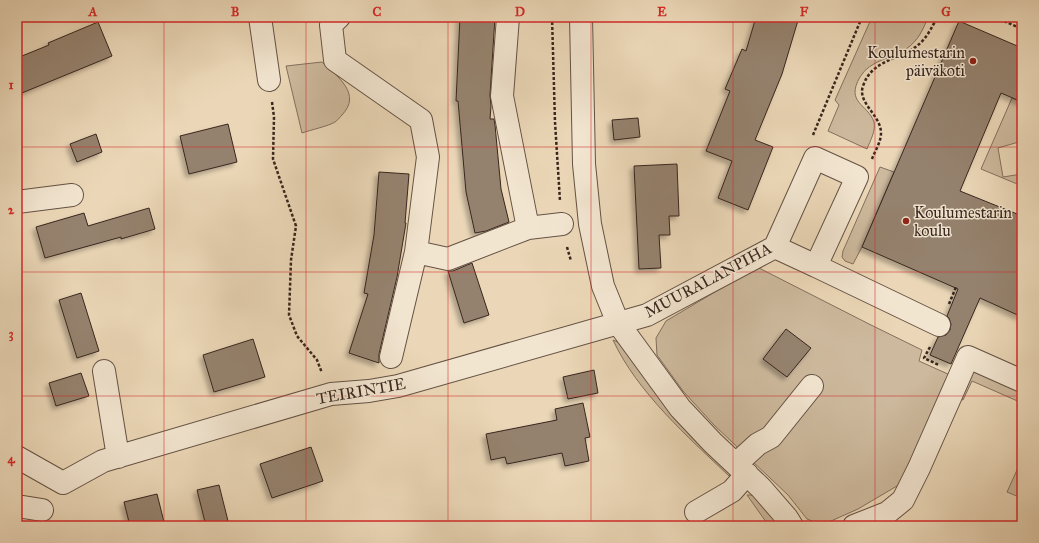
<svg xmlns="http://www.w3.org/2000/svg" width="1039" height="543" viewBox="0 0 1039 543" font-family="'IM FELL Great Primer',serif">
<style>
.green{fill:#cdb99d;stroke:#82705e}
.building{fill:#95826e;stroke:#38261e;filter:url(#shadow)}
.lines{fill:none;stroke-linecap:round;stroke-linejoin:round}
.minor-casing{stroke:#655244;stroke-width:24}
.path{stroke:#38261e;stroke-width:2.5;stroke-dasharray:3 2;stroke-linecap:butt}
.minor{stroke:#f2e5d0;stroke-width:22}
.grid{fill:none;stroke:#d62828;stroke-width:1;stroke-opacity:0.55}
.poi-dot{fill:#8f2418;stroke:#f2e5d0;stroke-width:1.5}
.labels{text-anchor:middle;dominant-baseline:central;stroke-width:3;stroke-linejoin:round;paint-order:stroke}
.poi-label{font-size:16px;fill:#38261e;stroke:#f2e5d0;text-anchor:end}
.street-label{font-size:16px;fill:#38261e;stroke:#f2e5d0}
.neatline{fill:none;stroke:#d62828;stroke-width:1.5}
.grid-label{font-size:13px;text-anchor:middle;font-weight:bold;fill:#d62828}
</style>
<defs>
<filter id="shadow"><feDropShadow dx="-3.5" dy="3.5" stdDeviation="2" flood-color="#0004"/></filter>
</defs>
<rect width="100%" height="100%" fill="#ebd7b7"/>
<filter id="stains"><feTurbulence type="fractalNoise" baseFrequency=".005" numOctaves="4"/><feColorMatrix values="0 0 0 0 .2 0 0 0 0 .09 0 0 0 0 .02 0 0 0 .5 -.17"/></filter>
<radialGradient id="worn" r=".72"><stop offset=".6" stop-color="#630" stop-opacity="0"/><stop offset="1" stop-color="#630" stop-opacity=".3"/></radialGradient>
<path class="green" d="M 872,17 L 928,17 C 923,30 918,41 906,49 C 891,59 870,60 860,77 C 845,103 868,104 874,122 C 876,131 870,141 867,149 L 828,131 L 839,105 L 835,100 Z
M 322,62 C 338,77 362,94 342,115 C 340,117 337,121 335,122 C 329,126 310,130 302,133 L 286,66 Z
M 1012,98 L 1022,102 L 1022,141 L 998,148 L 1003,177 L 1022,174 L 1022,186 L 981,169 Z
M 880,167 L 894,172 L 862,247 L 853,264 L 845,261 L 842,257 L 843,251 Z
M 757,267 L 871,325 L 922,350 L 919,361 L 950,375 L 902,483 L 858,509 L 822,525 L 807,519 L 788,495 L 714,425 L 683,391 L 657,355 L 656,338 L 666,321 Z
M 613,340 L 620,343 L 732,472 L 729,476 C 688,437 637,392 613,340 Z
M 969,369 L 1022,392 L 1022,403 L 972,381 L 963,400 L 957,398 Z
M 1022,459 L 1022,489 L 1019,497 L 1007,492 Z
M 747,495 L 756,495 L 781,526 L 769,526 Z"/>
<path class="building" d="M 460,17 L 495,17 L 490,95 L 491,106 L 490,119 L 494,119 L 495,125 L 501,189 L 509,222 L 486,231 L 475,233 L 466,192 L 458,101 L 456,101 Z
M 756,17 L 799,17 L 782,74 L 755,140 L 773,147 L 748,210 L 718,198 L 732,161 L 706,151 L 730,91 L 725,89 L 742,49 L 746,51 Z
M 959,21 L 1022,48 L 1022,102 L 1001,93 L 960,191 L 1022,216 L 1022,317 L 980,298 L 951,364 L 930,355 L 938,337 L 946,335 L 950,330 L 951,324 L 949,318 L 947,316 L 958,289 L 862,247 Z
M 98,22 L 112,56 L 17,95 L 17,58 L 49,45 L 48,43 Z
M 638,118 L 640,137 L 614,140 L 612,120 Z
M 228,124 L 237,162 L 189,174 L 180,136 Z
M 96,134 L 102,152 L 77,162 L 70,144 Z
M 677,164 L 679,216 L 669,216 L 670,235 L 659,235 L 661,268 L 639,269 L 634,166 Z
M 379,172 L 409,174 L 405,223 L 406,223 L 397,277 L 379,354 L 379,363 L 349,353 L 368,294 L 364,293 L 374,235 Z
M 149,208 L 155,229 L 121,239 L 121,237 L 45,258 L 36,227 L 84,213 L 88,226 Z
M 472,263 L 489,315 L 464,323 L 448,271 L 453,271 Z
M 81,293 L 99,351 L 77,358 L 59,300 Z
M 786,329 L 811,348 L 787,377 L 763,359 Z
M 253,339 L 265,377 L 214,392 L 203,355 Z
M 594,370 L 598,393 L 568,399 L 563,377 Z
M 81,373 L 89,396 L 56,406 L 49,383 Z
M 583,403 L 590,437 L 585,438 L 589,461 L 565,466 L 562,453 L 507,464 L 505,457 L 491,460 L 486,434 L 557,420 L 555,409 Z
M 311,447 L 323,481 L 272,498 L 260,464 Z
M 219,485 L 228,521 L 206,526 L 197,490 Z
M 157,494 L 165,526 L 130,526 L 124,502 Z"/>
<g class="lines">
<defs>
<path id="minor" d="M 260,17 L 269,80
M 339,17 L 331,25 L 335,60 L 421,120 L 428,157 L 416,252 L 391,357
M 508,17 L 502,96 L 528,228
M 581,17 L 584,164 L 590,224 L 603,286 L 618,323 L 680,408 L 713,443 L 761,488 L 787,518 L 792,526
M 17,202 L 72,195
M 416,252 L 448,259 L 528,228 L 562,224
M 816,266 L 939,325
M 104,371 L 118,457
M 17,457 L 63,483 L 103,461 L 331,394 L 369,391 L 398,386 L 647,315 L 775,247 L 815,158 L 857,177 L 816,266 L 775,247
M 736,464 L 758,444 L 771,437 L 812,386
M 17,506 L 42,510
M 696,512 L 732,491 L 747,474
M 854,526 L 887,513 L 903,500 L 919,468 L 968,357 L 1022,381"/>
</defs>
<use href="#minor" class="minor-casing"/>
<path class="path" d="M 552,17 L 555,122 L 560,201
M 995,17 L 1022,29
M 272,102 L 274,117 L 273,159 L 296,226 L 291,260 L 289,315 L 297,336 L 317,360 L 322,373
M 813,135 L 862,17
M 872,159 C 875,151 881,142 881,133 C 881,115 857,103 863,86 C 872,59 900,60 918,45 C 926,39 933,26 937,17
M 567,247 L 571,261
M 949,304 L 956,287
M 930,347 L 924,358 L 939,365"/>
<use href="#minor" class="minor"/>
</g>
<path class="grid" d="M 164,17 L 164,526M 306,17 L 306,526M 448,17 L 448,526M 591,17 L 591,526M 733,17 L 733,526M 875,17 L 875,526M 17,147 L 1022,147M 17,272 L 1022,272M 17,396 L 1022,396"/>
<g class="poi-dot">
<circle cx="973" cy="61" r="4"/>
<circle cx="906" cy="221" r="4"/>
</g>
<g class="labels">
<g class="poi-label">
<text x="965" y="52">Koulumestarin<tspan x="965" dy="18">päiväkoti</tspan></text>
<text x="914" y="212" text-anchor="start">Koulumestarin<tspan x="914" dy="18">koulu</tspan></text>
</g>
<g class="street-label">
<text transform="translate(708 280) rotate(-28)">MUURALANPIHA</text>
<text transform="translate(361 391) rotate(-10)">TEIRINTIE</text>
</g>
</g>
<rect width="1039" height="543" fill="none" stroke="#ebd7b7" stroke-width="44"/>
<rect x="22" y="22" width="995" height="499" class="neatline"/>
<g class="grid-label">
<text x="93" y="16">A</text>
<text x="235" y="16">B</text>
<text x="377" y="16">C</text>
<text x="520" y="16">D</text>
<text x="662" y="16">E</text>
<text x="804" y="16">F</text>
<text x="946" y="16">G</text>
<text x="11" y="89">1</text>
<text x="11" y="214">2</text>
<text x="11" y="338">3</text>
<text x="11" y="463">4</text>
</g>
<rect width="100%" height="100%" filter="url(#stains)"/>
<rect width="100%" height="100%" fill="url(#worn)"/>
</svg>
